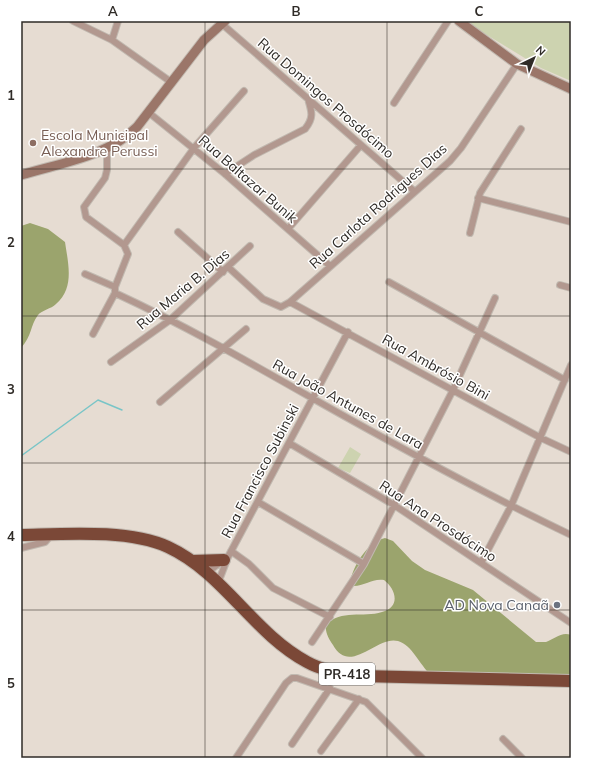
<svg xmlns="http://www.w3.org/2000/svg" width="592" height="779" viewBox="0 0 592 779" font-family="Mulish,sans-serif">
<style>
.green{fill:#cdd3b0}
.forest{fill:#9ba46d}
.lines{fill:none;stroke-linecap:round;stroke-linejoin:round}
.stream{stroke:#79c5c7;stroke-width:1.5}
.street-casing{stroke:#c1b9b0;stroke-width:8}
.secondary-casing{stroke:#c1b9b0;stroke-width:11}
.highway-casing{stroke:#c1b9b0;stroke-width:14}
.street{stroke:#b2988f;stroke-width:6}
.secondary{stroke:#9b7669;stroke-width:9}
.highway{stroke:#7b4837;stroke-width:12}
.grid{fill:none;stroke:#2f2b27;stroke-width:1;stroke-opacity:0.55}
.education-dot{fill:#8d6e63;stroke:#fff;stroke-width:1.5}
.worship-dot{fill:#6b7280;stroke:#fff;stroke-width:1.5}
.labels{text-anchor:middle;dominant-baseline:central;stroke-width:3;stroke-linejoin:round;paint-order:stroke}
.shield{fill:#fff;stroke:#6d6b68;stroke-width:1}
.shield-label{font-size:13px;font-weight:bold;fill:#2f2b27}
.street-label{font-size:14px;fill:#2f2b27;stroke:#fff}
.education-label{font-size:14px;fill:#785e54;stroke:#fff;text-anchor:start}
.worship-label{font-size:14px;fill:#5b616d;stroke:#fff;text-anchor:end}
.neatline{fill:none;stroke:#2f2b27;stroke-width:1.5}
.grid-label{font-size:13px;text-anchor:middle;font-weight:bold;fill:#2f2b27}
</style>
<rect width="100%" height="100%" fill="#e6dcd2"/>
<path class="green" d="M 464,21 L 571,21 L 571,81 L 541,68 Z
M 350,447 L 361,454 L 350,473 L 338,468 Z"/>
<path class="forest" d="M 30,223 L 48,229 L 65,242 C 68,263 75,288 56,304 C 51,309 42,310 38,315 C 30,326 32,336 21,348 L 21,226 Z
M 385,538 L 393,541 L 412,561 L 425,570 L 473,590 L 536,642 C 539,642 543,642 546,642 C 554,639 562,631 571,635 L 571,680 L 430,674 C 420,665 412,645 398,641 C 377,635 350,676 333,645 C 329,639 325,633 326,625 C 341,609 363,618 382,612 C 401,607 396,589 384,580 C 373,578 364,586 354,586 L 350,582 C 354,564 367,543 385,538 Z"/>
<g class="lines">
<path class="stream" d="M 21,456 L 98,400 L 122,410"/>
<defs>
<path id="street" d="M 73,21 L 112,40 L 171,82
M 222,24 L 414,191
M 112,40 L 118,21
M 394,103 L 448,21
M 148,112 L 225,174 L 330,266
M 225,174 L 254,155 L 305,129 C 314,118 312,112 308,99
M 478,198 L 571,222
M 288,229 L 361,145
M 178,232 L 223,272
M 470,233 L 480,193 L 521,129
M 124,245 L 194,148 L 244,91
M 228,267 L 263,299 L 281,307 L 290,302 L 450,161 L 461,148 L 517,64
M 85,274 L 115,287
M 389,282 L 565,380
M 560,285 L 571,288
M 115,293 C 182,324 247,361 312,398 C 397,446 483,493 571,535
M 290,302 L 541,438 L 571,452
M 93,334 L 115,293 L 115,287 L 128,254 L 124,245 L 86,217 L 84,207 L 105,178 L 107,170 L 107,149
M 111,362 L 170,320 L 250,246
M 160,402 L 246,329
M 289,443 L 394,505 L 571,623
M 258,502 L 364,564
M 21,548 L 45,542 L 52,534
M 231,551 L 249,564 L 273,588 L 330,617
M 481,563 L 511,506 L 571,365
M 207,573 L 222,561
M 218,583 L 228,557 L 348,332
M 312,642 L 364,564 L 453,390 L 495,298
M 503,739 L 522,758
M 292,744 L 330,688
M 321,751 L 359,699
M 236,758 L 286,683 L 292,678 L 297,678 L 366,702 L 422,758"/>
<path id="secondary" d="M 459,21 L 517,64 L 571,89
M 21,175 C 60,163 107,157 137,127 L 204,40 L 225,21"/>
<path id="highway" d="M 21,535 C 65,534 128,529 168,547 C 224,573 253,633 307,662 C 323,671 342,673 360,676 L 571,681
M 192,561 L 224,560"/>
</defs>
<use href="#street" class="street-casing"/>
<use href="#secondary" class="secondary-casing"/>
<use href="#highway" class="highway-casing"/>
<use href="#street" class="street"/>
<use href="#secondary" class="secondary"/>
<use href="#highway" class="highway"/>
</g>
<path class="grid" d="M 205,21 L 205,758M 387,21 L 387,758M 21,169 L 571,169M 21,316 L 571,316M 21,463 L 571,463M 21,610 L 571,610"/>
<circle class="education-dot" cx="33" cy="143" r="4"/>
<circle class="worship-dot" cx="557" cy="605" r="4"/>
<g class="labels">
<rect class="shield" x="319" y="663" width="56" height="22" rx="3"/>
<g class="shield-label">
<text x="347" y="674">PR-418</text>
</g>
<g class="street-label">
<text transform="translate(326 98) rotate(41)">Rua Domingos Prosdócimo</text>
<text transform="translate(248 179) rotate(41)">Rua Baltazar Bunik</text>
<text transform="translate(378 206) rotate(-42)">Rua Carlota Rodrigues Dias</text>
<text transform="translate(183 289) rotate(-40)">Rua Maria B. Dias</text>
<text transform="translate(436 367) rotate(29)">Rua Ambrósio Bini</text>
<text transform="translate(348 404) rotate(29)">Rua João Antunes de Lara</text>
<text transform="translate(260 471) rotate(-62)">Rua Francisco Subinski</text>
<text transform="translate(438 521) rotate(33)">Rua Ana Prosdócimo</text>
</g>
<g class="education-label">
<text x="41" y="135">Escola Municipal<tspan x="41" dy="16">Alexandre Perussi</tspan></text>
</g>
<g class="worship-label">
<text x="549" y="605">AD Nova Canaã</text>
</g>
</g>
<rect width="592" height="779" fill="none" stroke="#ffffff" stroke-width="44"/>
<g transform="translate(534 58) rotate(43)" stroke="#ffffff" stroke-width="3" paint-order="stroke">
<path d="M0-3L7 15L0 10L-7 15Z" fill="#2f2b27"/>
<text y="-6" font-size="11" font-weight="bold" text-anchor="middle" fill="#2f2b27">N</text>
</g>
<rect x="22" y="22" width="548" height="735" class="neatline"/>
<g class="grid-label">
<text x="113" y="16">A</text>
<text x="296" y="16">B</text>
<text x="479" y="16">C</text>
<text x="11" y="100">1</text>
<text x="11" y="247">2</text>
<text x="11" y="394">3</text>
<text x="11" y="541">4</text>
<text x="11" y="688">5</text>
</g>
</svg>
